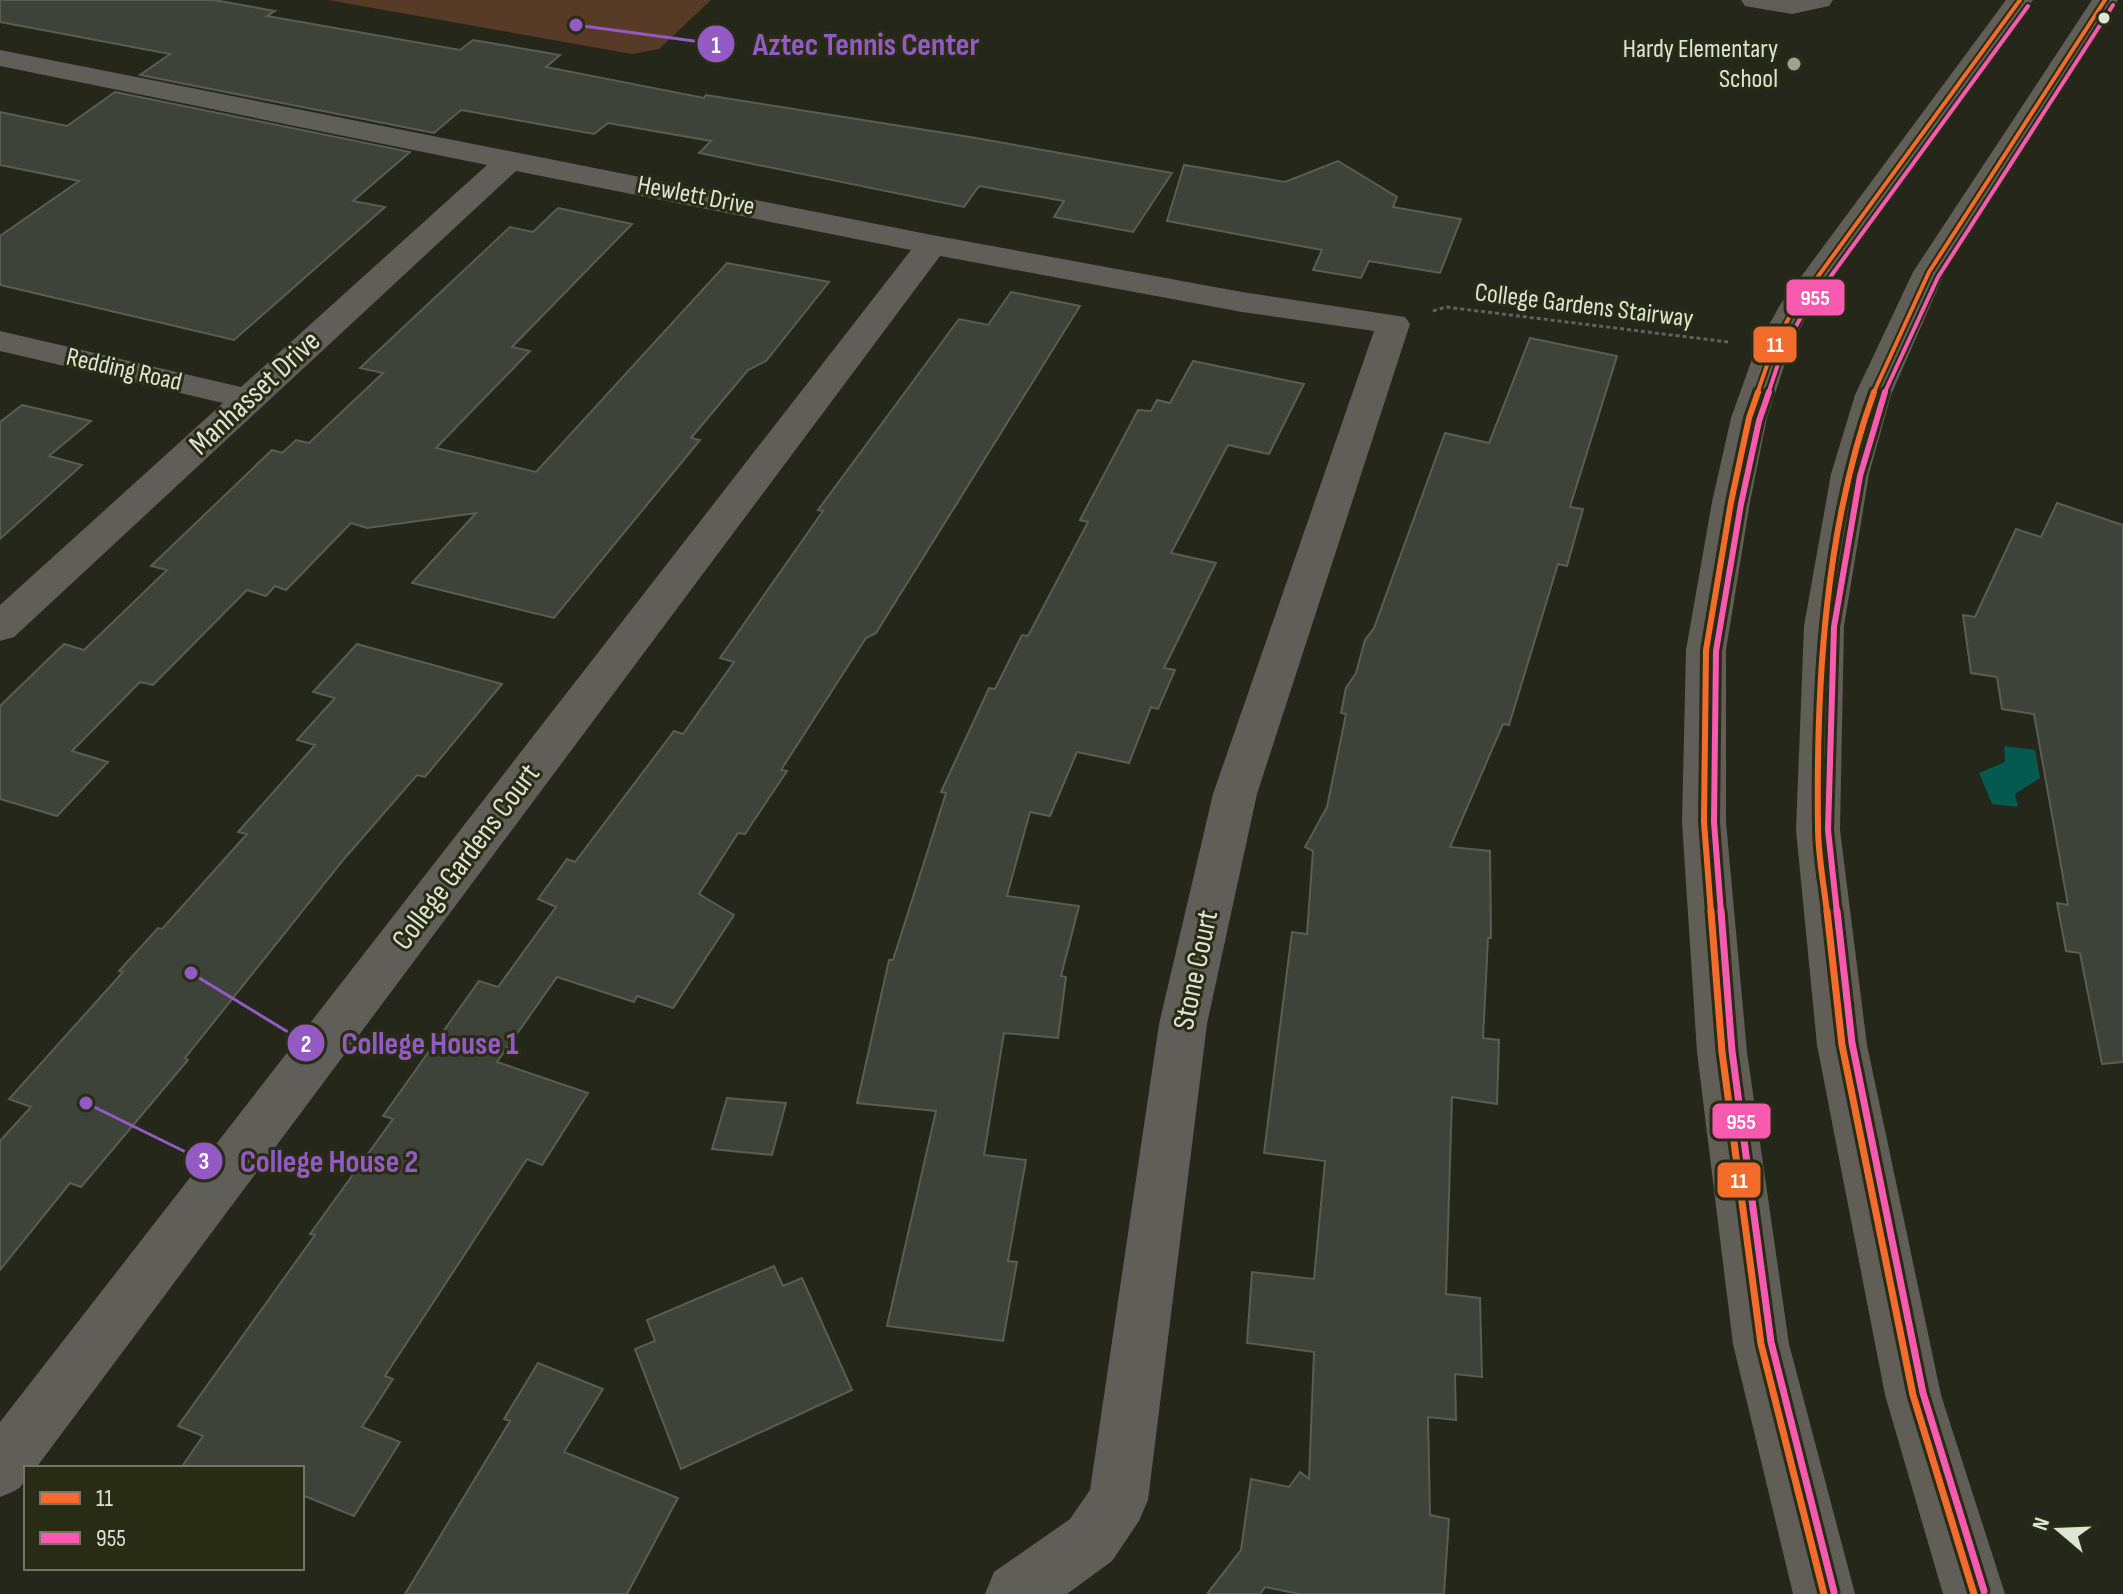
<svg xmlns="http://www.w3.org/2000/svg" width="2123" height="1594" viewBox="0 0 2123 1594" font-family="'Sofia Sans Condensed',sans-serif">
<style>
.green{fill:#573b27}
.water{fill:#035a51}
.building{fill:#3e433a;stroke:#585e55;stroke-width:2}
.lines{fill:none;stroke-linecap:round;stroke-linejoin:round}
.path{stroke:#61625b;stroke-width:3;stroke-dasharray:4 3;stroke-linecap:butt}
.minor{fill:#605e58;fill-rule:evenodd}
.major{fill:#605e56;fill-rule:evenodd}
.bus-1-far2-casing{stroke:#282c15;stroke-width:8}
.bus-1-far1-casing{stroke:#282c15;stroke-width:12}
.bus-1-casing{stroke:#282c15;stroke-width:13}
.bus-2-far2-casing{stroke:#282c15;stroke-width:8}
.bus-2-far1-casing{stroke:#282c15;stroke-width:12}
.bus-2-casing{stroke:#282c15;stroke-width:13}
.bus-1-far2{stroke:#f36c2b;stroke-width:4}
.bus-1-far1{stroke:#f36c2b;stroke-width:6}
.bus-1{stroke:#f36c2b;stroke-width:7}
.bus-2-far2{stroke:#f75aaf;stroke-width:4}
.bus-2-far1{stroke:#f75aaf;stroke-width:6}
.bus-2{stroke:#f75aaf;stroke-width:7}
.bus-dot{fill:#e0e4d5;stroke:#282c15;stroke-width:3}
.poi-dot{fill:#9ea294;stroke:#282c15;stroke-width:3}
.labels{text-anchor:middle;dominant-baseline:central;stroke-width:6;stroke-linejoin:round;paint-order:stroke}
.far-poi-label{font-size:26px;fill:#e0e4d5;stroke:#282c15;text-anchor:end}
.far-street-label{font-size:26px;fill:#e0e4d5;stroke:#282c15}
.street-label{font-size:30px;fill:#e0e4d5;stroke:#282c15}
.leader{fill:none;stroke:#945ac4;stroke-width:3}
.callout-dot{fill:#945ac4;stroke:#282c15;stroke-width:3}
.mark-label{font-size:24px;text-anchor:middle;font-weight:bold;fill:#fff}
.callout-label{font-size:32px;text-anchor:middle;font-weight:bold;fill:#945ac4;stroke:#282c15;stroke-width:6;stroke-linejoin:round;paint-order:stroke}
.line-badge{stroke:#282c15;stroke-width:3}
.badge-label{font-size:22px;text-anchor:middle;font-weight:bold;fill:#fff}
</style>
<rect width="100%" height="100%" fill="#24271a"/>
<path class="green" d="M 328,0 L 711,0 L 659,49 L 632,54 Z"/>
<path class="water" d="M 2004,746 L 2035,750 L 2040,778 L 2015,794 L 2018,807 L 1992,804 L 1979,773 L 2005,762 Z"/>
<path class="building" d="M 0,0 L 214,0 L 275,11 L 267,16 L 460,50 L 473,40 L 560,55 L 546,67 L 704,98 L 706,95 L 970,137 L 1172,173 L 1133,232 L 1054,217 L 1064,201 L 979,186 L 964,207 L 699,153 L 711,141 L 608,123 L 594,134 L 461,110 L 434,133 L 140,75 L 170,54 L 0,22 Z
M 115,92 L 410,152 L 353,201 L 385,207 L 234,340 L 0,285 L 0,236 L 79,181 L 0,165 L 0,112 L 67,126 Z
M 1338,161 L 1397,197 L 1393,207 L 1461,219 L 1440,273 L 1369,261 L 1361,278 L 1313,270 L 1322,250 L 1167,221 L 1184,165 L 1285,182 Z
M 558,208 L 632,224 L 512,347 L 530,351 L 436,448 L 536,472 L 727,263 L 829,282 L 766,361 L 748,370 L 691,438 L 700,440 L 554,618 L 412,583 L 476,513 L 367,528 L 351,523 L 286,590 L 275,586 L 266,596 L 247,590 L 153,685 L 140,682 L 72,751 L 108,762 L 57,816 L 0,799 L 0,706 L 64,644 L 84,650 L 167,570 L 151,566 L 272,450 L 282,453 L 296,440 L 309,443 L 383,373 L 360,368 L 510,227 L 533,232 Z
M 1011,292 L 1080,306 L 876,633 L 866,638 L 781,770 L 787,771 L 745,834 L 738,833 L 699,894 L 734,915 L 673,1008 L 637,996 L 634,1002 L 557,977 L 497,1062 L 588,1093 L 542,1165 L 527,1159 L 385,1376 L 393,1379 L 362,1427 L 400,1442 L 354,1516 L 302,1495 L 302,1468 L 181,1468 L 203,1436 L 178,1426 L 315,1235 L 310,1234 L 393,1119 L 383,1116 L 479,981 L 498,987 L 556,907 L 538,899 L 567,859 L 575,862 L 674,731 L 683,734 L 734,662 L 720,658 L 823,511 L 818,510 L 959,319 L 988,325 Z
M 1530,338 L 1617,356 L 1570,507 L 1583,509 L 1567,566 L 1558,564 L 1509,725 L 1503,724 L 1450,847 L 1490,851 L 1491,938 L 1488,938 L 1483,1038 L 1499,1040 L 1497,1104 L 1452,1097 L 1446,1294 L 1480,1298 L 1482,1377 L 1455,1374 L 1456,1420 L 1428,1417 L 1430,1515 L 1449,1519 L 1444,1594 L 1299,1594 L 1265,1587 L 1260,1594 L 1207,1594 L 1241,1550 L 1251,1479 L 1289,1487 L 1300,1472 L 1309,1479 L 1314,1352 L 1247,1343 L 1252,1272 L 1314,1279 L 1325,1161 L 1264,1153 L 1292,932 L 1307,934 L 1313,851 L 1305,847 L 1327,807 L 1346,714 L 1341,713 L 1346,688 L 1356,673 L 1365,640 L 1374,628 L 1445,433 L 1489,443 Z
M 1193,361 L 1304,384 L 1269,454 L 1228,445 L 1171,553 L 1216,563 L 1164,668 L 1175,670 L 1158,709 L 1151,707 L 1129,763 L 1077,752 L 1050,816 L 1030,812 L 1007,896 L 1079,906 L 1061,976 L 1066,977 L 1058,1038 L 1004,1033 L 984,1155 L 1026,1160 L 1008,1261 L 1017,1262 L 1003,1341 L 887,1326 L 936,1111 L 857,1103 L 889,960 L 893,960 L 946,793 L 941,792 L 989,688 L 995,689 L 1022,635 L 1028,636 L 1088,522 L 1080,520 L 1138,410 L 1151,411 L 1157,400 L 1170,403 Z
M 22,405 L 91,421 L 49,456 L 82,465 L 0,539 L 0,422 Z
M 2057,503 L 2123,525 L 2123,1062 L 2102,1064 L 2080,953 L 2066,951 L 2057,903 L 2068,905 L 2034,714 L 2002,709 L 1997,677 L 1971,673 L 1963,615 L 1975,617 L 2016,529 L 2041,537 Z
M 357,644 L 502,684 L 425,777 L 417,775 L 344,859 L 185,1058 L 188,1060 L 81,1187 L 70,1183 L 0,1270 L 0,1141 L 31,1107 L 9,1099 L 123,972 L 119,971 L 158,928 L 162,929 L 247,834 L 238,832 L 315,745 L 297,740 L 335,698 L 313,692 Z
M 727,1098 L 786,1103 L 772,1155 L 712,1149 Z
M 774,1266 L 783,1286 L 802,1278 L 852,1390 L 681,1469 L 635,1349 L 655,1341 L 647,1320 Z
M 538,1363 L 603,1389 L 564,1452 L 678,1498 L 627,1594 L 405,1594 L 510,1421 L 504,1419 Z"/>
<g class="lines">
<path class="path" d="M 1433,311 L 1446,307 L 1728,342"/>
<path class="minor" d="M 1741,0 L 1833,0 L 1829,6 L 1792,14 L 1745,6 Z
M 0,50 L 932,235 L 1242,292 L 1405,317 L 1410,324 L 1257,794 L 1207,1024 L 1148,1500 L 1139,1521 L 1112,1561 L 1067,1594 L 985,1594 L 994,1572 L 1070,1519 L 1090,1490 L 1159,1024 L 1213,794 L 1374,331 L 1242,312 L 940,256 L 36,1468 L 26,1468 C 26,1488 18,1490 0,1497 L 0,1422 L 911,250 L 516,171 L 14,637 L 0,641 L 0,605 L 223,403 L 0,351 L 0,331 L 241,387 L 487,165 L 0,66 Z"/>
<path class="major" d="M 2006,0 L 2033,0 L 1808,313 L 1790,348 L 1767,418 L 1750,502 L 1726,650 L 1726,822 L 1747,1052 L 1789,1344 L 1855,1594 L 1793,1594 L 1733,1344 L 1697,1052 L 1682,822 L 1686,650 L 1712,502 L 1731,418 L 1756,348 L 1780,305 Z
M 2092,0 L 2118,0 L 1945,272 L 1891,395 L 1869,474 L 1844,626 L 1840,830 L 1867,1045 L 1941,1395 L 2005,1594 L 1943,1594 L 1885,1395 L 1817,1045 L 1796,830 L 1804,626 L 1831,474 L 1855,395 L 1913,272 Z"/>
<defs>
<path id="bus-1-far2" d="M 1757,394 L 1773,348 L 1792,312 L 2020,0
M 1873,394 L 1929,272 L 2105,0"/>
<path id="bus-1-far1" d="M 1711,913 L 1704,822 L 1706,650 L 1731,502 L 1749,418 L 1758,392
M 1827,913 C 1824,885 1818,856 1818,827 C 1816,685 1825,527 1874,392"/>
<path id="bus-1" d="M 1711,911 L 1722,1052 L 1761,1344 L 1824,1594
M 1827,911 L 1842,1045 L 1913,1395 L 1974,1594"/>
<path id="bus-2-far2" d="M 1768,394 L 1782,352 L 1801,317 L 2028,6
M 1884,394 L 1938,277 L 2113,5"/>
<path id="bus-2-far1" d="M 1721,913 L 1714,822 L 1716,651 L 1741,504 L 1759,421 L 1769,392
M 1837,913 L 1828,830 L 1834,627 L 1860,476 L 1885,392"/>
<path id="bus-2" d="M 1721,911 L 1732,1051 L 1771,1342 L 1834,1592
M 1837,911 L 1852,1043 L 1923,1393 L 1984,1591"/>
</defs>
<use href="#bus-1-far2" class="bus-1-far2-casing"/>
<use href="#bus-1-far1" class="bus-1-far1-casing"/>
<use href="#bus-1" class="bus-1-casing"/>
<use href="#bus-2-far2" class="bus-2-far2-casing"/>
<use href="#bus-2-far1" class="bus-2-far1-casing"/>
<use href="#bus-2" class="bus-2-casing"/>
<use href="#bus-1-far2" class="bus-1-far2"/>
<use href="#bus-1-far1" class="bus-1-far1"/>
<use href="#bus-1" class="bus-1"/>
<use href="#bus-2-far2" class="bus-2-far2"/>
<use href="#bus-2-far1" class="bus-2-far1"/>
<use href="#bus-2" class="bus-2"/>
</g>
<circle class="bus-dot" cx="2104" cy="18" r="7"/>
<circle class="poi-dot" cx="1794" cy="64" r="8"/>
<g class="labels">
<g class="far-poi-label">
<text x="1778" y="49">Hardy Elementary<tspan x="1778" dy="30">School</tspan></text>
</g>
<g class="far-street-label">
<text transform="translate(696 196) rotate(11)">Hewlett Drive</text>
<text transform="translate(1584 306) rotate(7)">College Gardens Stairway</text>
<text transform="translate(124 370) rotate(13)">Redding Road</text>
</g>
<g class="street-label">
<text transform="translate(255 393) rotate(-43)">Manhasset Drive</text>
<text transform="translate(466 857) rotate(-53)">College Gardens Court</text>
<text transform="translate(1196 970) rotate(-78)">Stone Court</text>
</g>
</g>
<path class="leader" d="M576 25L716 44M191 973L306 1043M86 1103L204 1161"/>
<g class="callout-dot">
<circle cx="576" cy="25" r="8"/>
<circle cx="191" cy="973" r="8"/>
<circle cx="86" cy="1103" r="8"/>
<circle cx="716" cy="44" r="20"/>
<circle cx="306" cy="1043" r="20"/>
<circle cx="204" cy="1161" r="20"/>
</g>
<g class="mark-label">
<text x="716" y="53">1</text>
<text x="306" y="1052">2</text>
<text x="204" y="1169">3</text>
</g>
<g class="callout-label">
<text x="866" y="55">Aztec Tennis Center</text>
<text x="430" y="1054">College House 1</text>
<text x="329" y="1172">College House 2</text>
</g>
<g class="line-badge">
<rect x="1785" y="278" width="61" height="39" rx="8" fill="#f75aaf"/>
<rect x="1752" y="325" width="46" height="39" rx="8" fill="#f36c2b"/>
<rect x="1711" y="1102" width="61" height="38" rx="8" fill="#f75aaf"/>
<rect x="1716" y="1161" width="46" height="38" rx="8" fill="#f36c2b"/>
</g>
<g class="badge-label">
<text x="1815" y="305">955</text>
<text x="1775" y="352">11</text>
<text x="1741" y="1129">955</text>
<text x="1739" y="1188">11</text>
</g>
<rect x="24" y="1466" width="280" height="104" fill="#282c15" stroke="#727662" stroke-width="2"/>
<rect x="40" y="1492" width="40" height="12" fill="#f36c2b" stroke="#727662" stroke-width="2"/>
<text x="96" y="1506" font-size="24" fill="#e0e4d5">11</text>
<rect x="40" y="1532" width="40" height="12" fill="#f75aaf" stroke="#727662" stroke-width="2"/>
<text x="96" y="1546" font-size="24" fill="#e0e4d5">955</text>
<g transform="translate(2059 1530) rotate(289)" stroke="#282c15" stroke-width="6" paint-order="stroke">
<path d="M0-6L14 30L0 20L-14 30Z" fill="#e0e4d5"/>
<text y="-12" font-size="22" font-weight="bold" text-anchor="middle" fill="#e0e4d5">N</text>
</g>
</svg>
